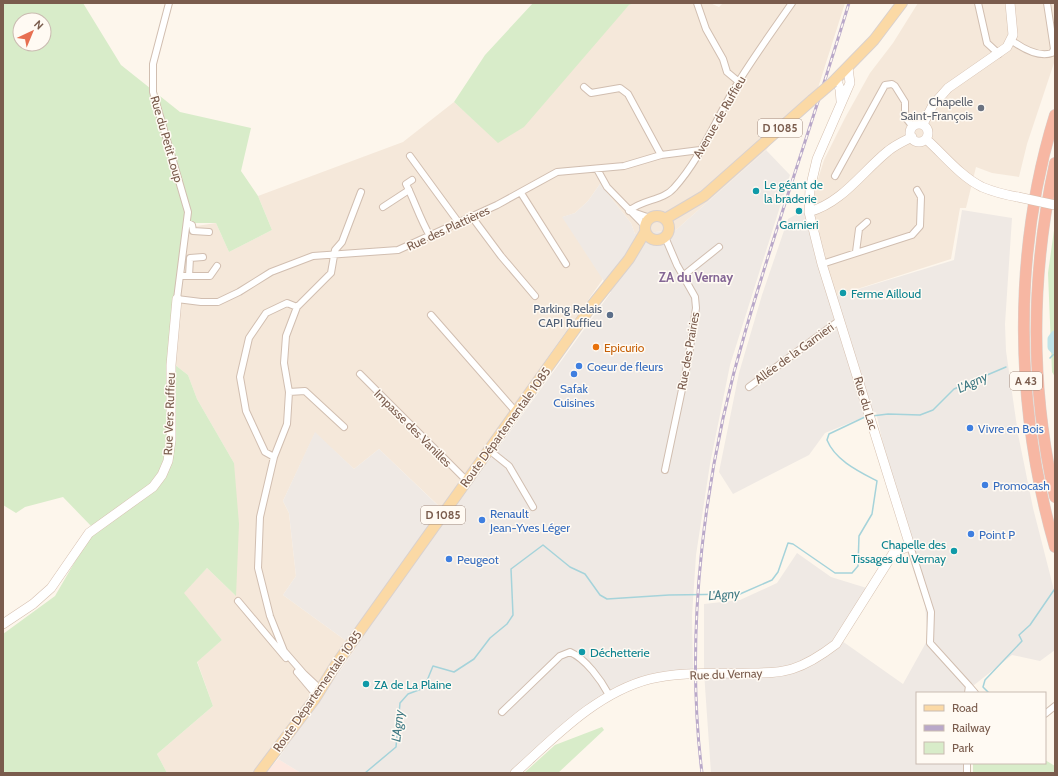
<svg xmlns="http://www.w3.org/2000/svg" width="1058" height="776" viewBox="0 0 1058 776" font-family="Cabin,sans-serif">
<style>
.residential{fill:#f5e8da}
.commercial{fill:#fde8e0}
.industrial{fill:#efe9e4}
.green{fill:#d8ecc9;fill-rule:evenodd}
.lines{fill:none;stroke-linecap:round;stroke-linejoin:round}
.stream{stroke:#a5d3da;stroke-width:1.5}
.river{stroke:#bfe3e8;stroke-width:9}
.street-casing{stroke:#d1beb0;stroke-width:8}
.secondary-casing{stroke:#d6c0b0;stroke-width:10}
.primary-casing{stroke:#dad1cd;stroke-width:12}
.highway-casing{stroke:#dad1cd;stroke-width:12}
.street{stroke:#fff;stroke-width:6}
.secondary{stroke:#fff;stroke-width:9}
.primary{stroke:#fbd9a5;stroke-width:10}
.highway{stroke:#f7b7a3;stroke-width:11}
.rail-casing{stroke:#b9a8c9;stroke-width:3}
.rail{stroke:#fffaf3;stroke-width:1.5;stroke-dasharray:4.5;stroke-linecap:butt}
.secondary-bridge-casing{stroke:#d6c0b0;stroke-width:10;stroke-linecap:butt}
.primary-bridge-casing{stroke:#dad1cd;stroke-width:12;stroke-linecap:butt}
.secondary-bridge{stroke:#fff;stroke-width:9}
.primary-bridge{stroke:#fbd9a5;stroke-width:10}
.worship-dot{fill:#6b7280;stroke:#fffaf3;stroke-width:1.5}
.culture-dot{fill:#0f9aa8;stroke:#fffaf3;stroke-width:1.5}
.service-dot{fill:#5c6f8a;stroke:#fffaf3;stroke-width:1.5}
.food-dot{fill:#e8710a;stroke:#fffaf3;stroke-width:1.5}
.shop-dot{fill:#3f7fe0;stroke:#fffaf3;stroke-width:1.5}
.labels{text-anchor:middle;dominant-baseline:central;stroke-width:3;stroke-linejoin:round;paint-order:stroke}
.shield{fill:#fffaf3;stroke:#a28b7f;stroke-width:1}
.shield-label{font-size:11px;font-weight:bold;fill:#7a5c4d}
.worship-label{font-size:12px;fill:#5b616d;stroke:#fffaf3;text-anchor:end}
.street-label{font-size:12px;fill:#7a5c4d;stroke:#fffaf3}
.culture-label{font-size:12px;fill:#0d838f;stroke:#fffaf3;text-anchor:start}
.service-label{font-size:12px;fill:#4e5e75;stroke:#fffaf3;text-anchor:end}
.food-label{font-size:12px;fill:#c56008;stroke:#fffaf3;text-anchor:start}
.shop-label{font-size:12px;fill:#366cbe;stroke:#fffaf3;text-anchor:start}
.neighbourhood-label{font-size:13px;font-weight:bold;fill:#846695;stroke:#fffaf3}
.water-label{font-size:13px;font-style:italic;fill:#437c86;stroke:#fffaf3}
</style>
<rect width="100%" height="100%" fill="#fdf6ec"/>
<path class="residential" d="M 635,3 L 710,3 L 719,7 L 723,3 L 845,3 L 818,88 L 766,150 L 676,230 L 635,234 L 631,223 L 600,184 L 588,201 L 575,213 L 563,217 L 603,279 L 441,508 L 379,449 L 354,469 L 315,433 L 283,501 L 289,513 L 296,576 L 283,595 L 356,648 L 266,773 L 167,773 L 157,754 L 213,706 L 197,661 L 222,640 L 183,593 L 207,568 L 235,595 L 234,463 L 197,399 L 188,375 L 170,361 L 190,227 L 216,223 L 229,252 L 272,230 L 258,196 L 403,142 L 454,102 L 498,142 L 629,5 Z
M 918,3 L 1055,3 L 1055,23 L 1051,25 L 1055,46 L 1055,60 L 1027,144 L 1019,177 L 992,173 L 976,167 L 966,208 L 960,208 L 951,259 L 829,298 L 804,210 L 813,195 L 824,160 L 845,118 L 870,73 L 893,43 Z"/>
<path class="commercial" d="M 278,759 L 301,773 L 266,773 Z"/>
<path class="industrial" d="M 766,150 L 790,175 L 730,365 L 710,464 L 696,555 L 692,616 L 693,671 L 656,674 L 614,688 L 578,713 L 510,773 L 301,773 L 278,759 L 356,648 L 283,595 L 296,576 L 289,513 L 283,501 L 315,432 L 354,469 L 379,449 L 449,516 L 611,292 L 562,217 L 575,213 L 588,201 L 600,184 L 631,223 L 635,234 L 676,230 Z
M 804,210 L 829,298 L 954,260 L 962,210 L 1012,218 L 1005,324 L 1006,351 L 1018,434 L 1033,508 L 1055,594 L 1055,650 L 1040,661 L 1012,655 L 964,693 L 917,693 L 917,763 L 964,763 L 964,773 L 711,773 L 704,672 L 704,604 L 740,600 L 777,583 L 797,553 L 831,577 L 873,590 L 842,641 L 903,684 L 928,639 L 925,606 L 905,544 L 876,412 L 825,433 L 809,455 L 733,494 L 719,472 L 739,373 L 762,295 L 788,219 Z"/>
<path class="green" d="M 3,3 L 83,3 L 121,65 L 180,112 L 251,128 L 241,171 L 258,196 L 272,230 L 229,252 L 216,223 L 190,223 L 188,221 L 170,361 L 188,375 L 197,399 L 234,463 L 239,524 L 236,596 L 207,568 L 184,593 L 222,640 L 197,662 L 213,706 L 157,754 L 167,773 L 3,773 L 3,634 L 55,596 L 91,534 L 92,527 L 63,497 L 25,507 L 16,513 L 3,505 ZM 20,20 L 44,20 L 44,44 L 20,44 Z
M 533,3 L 635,3 L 629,5 L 524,127 L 498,143 L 454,102 L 485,55 Z
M 1055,223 L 1055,377 L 1052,372 L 1048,273 Z
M 602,727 L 604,730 L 558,773 L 524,773 L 555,745 Z
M 1045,760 L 1055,766 L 1055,773 L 973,773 L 973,763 L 1045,763 Z"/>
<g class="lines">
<path class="stream" d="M 1050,358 L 1055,353
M 872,416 L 888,414 L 920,415 L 933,410 L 954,389 L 1006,367
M 989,693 L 983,687 L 985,680 L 1022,641 L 1019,635 L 1030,625 L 1054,590
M 365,773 L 396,747 L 400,703 L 408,694 L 424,688 L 433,666 L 454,672 L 474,659 L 490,638 L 507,624 L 513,615 L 511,569 L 543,545 L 570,567 L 585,574 L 600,595 L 607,599 L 669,595 L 740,594 L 772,580 L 778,572 L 788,543 L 793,544 L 835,573 L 852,573 L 858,566 L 859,536 L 872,514 L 877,481 C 858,471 835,460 827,440 L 829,434 L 867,416"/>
<path class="river" d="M 1055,335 L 1052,339 L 1052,347 L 1055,350"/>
<defs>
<path id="street" d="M 169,3 L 153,64 L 153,92 L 188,212 L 177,299 L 201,302 L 218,302 L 239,292 L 271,272 L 313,256 L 398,250 L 497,205 L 557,172 L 624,166 L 661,155 L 700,150
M 697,3 L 706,29 L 723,59 L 727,72 L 739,82
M 978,3 L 987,43 L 999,54
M 1011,40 C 1022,48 1038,58 1052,53 L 1054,49 L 1047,3
M 584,87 L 591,93 L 620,88 L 628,94 L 661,155
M 410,156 L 459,223
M 597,169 L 607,187 L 645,226
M 835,176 L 885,85 L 892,84 L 895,86 L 905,102 L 905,117 L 913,127
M 412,180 L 406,184 C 415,202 420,219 430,236
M 521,193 L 566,264
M 383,207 L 409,190
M 629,211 C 642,199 663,201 674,188 C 702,157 717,116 739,81 C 755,55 774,29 792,3
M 630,211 L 650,218
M 472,217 L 501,256 L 535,296
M 188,223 L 192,225 L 193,231 L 209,232
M 856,252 L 859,229 L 867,222
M 822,264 L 912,235 L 920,226 L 921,197 L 917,190
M 684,275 L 719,247
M 180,276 L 210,276 L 217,266
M 189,276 L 190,258 L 203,257
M 431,315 L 516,412
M 360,374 L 467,481
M 749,387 L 840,320
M 289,392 L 305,391 L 344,427
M 489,450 L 509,466 L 533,507
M 274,457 L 265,452 L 246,411 L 240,377 L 249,338 L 266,313 L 287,303 L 297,307
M 665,470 L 688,361 L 696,308 L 695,297 L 677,265 L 665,237
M 910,546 L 931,612 L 930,643 L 969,686 L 968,693
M 238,601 L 286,658
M 297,672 L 313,691 L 318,693
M 969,686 L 975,693
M 320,689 L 304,674 L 284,651 L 270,616 L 258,568 L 260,517 L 274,457 L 287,424 L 289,392 L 284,363 L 286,336 L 297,307 L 331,273 L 335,250 L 342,242 L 361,192
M 502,712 L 560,656 L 570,652 C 586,659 601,680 609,695
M 1045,714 L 1055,706
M 967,773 L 967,763"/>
<path id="secondary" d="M 836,79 L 840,89 L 841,101
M 923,124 L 933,105 L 948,88 L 1007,47 L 1013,35 L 1010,3
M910 133a9 9 0 1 1 18 0a9 9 0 1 1-18 0Z
M 926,139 C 944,155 960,176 982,187 C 994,192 1006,195 1018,197
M 809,212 C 843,202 861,173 888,151 C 895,145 904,141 912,137
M 3,624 L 33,604 L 51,588 L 89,533 L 153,487 L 162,475 L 168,461 L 171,440 L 171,365 L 177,299
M 515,773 C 555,737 596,693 650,679 C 681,671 720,674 752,673 C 766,673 779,673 792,669 C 808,664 823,654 836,644 L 894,552 L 910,546 L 822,264 L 809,212 L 810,189 L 817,159 L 850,83 L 848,68"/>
<path id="primary" d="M 833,82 L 874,40 L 902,3
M645 228a12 12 0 1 1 24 0a12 12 0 1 1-24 0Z
M 665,219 L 704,196 L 812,100
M 259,773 L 314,700 L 337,663 L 593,304 L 629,259 L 645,232"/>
<path id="highway" d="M 1055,115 C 1012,254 1015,408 1055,547
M 1055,163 C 1031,273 1030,387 1055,497"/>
</defs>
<use href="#street" class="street-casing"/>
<use href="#secondary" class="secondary-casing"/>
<use href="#primary" class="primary-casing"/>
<use href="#highway" class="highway-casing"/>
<use href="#street" class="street"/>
<use href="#secondary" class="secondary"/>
<use href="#primary" class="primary"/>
<use href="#highway" class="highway"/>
<defs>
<path id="rail" d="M 702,773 C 684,629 705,467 746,329 C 778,220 816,112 849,3"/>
</defs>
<use href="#rail" class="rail-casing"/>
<use href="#rail" class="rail"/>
<defs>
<path id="secondary-bridge" d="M 1018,197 L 1055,205"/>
<path id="primary-bridge" d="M 812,100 L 833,82"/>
</defs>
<use href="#secondary-bridge" class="secondary-bridge-casing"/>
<use href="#primary-bridge" class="primary-bridge-casing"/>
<use href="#secondary-bridge" class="secondary-bridge"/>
<use href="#primary-bridge" class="primary-bridge"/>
</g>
<circle class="worship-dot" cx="981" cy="108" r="4"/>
<g class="culture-dot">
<circle cx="756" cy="191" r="4"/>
<circle cx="799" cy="211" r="4"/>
<circle cx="843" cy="293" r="4"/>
<circle cx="954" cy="551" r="4"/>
<circle cx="582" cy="652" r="4"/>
<circle cx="366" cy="684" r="4"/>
</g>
<circle class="service-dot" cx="610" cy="315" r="4"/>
<circle class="food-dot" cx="596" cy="347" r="4"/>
<g class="shop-dot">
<circle cx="579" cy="366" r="4"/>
<circle cx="574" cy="374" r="4"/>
<circle cx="970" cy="428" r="4"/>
<circle cx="985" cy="485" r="4"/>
<circle cx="482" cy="520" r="4"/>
<circle cx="971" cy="534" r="4"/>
<circle cx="449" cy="559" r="4"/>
</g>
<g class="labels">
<g class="shield">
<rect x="758" y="119" width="44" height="18" rx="3"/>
<rect x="1010" y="372" width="32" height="18" rx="3"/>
<rect x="421" y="506" width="44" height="18" rx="3"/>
</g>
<g class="shield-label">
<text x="780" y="128">D 1085</text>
<text x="1026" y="381">A 43</text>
<text x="443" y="515">D 1085</text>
</g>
<g class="worship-label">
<text x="973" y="101">Chapelle<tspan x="973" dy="14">Saint-François</tspan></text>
</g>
<g class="street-label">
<text transform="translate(719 117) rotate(-60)">Avenue de Ruffieu</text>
<text transform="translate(167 139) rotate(74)">Rue du Petit Loup</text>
<text transform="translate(448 228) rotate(-25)">Rue des Plattières</text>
<text transform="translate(688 351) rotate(-80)">Rue des Prairies</text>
<text transform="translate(794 353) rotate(-36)">Allée de la Garnieri</text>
<text transform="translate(866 403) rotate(73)">Rue du Lac</text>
<text transform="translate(169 414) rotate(-88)">Rue Vers Ruffieu</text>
<text transform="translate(505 427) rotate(-54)">Route Départementale 1085</text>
<text transform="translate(413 428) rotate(45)">Impasse des Vanilles</text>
<text transform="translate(726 674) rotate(-2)">Rue du Vernay</text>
<text transform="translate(317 691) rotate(-55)">Route Départementale 1085</text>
</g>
<g class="culture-label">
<text x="764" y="184">Le géant de<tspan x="764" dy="14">la braderie</tspan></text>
<text x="799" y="224" text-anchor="middle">Garnieri</text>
<text x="851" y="293">Ferme Ailloud</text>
<text x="946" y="544" text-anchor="end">Chapelle des<tspan x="946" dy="14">Tissages du Vernay</tspan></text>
<text x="590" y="652">Déchetterie</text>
<text x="374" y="684">ZA de La Plaine</text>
</g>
<g class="service-label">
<text x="602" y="308">Parking Relais<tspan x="602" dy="14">CAPI Ruffieu</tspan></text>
</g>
<g class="food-label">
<text x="604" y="347">Epicurio</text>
</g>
<g class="shop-label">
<text x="587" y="366">Coeur de fleurs</text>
<text x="574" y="388" text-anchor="middle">Safak<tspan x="574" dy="14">Cuisines</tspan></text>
<text x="978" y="428">Vivre en Bois</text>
<text x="993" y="485">Promocash</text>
<text x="490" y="513">Renault<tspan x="490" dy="14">Jean-Yves Léger</tspan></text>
<text x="979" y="534">Point P</text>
<text x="457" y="559">Peugeot</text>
</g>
<g class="neighbourhood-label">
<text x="696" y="277">ZA du Vernay</text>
</g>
<g class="water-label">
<text transform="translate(972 382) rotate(-25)">L'Agny</text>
<text transform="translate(724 594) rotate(-5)">L'Agny</text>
<text transform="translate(397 726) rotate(-84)">L'Agny</text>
</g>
</g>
<rect width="1058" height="776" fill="none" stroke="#7a5c4d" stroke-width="8"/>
<rect x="916" y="692" width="130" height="72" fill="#fffaf3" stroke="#cabbb1"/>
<rect x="924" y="705" width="20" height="6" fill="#fbd9a5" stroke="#cabbb1"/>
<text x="952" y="712" font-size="12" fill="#7a5c4d">Road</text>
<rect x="924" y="725" width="20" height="6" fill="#b9a8c9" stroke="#cabbb1"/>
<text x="952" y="732" font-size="12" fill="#7a5c4d">Railway</text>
<rect x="924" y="742" width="20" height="12" fill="#d8ecc9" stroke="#cabbb1"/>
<text x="952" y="752" font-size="12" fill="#7a5c4d">Park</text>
<g transform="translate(32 32) rotate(44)"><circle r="19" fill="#fffaf3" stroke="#cabbb1"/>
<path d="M0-3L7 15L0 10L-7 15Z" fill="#e76f51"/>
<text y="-6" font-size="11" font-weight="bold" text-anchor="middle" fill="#7a5c4d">N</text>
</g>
</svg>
